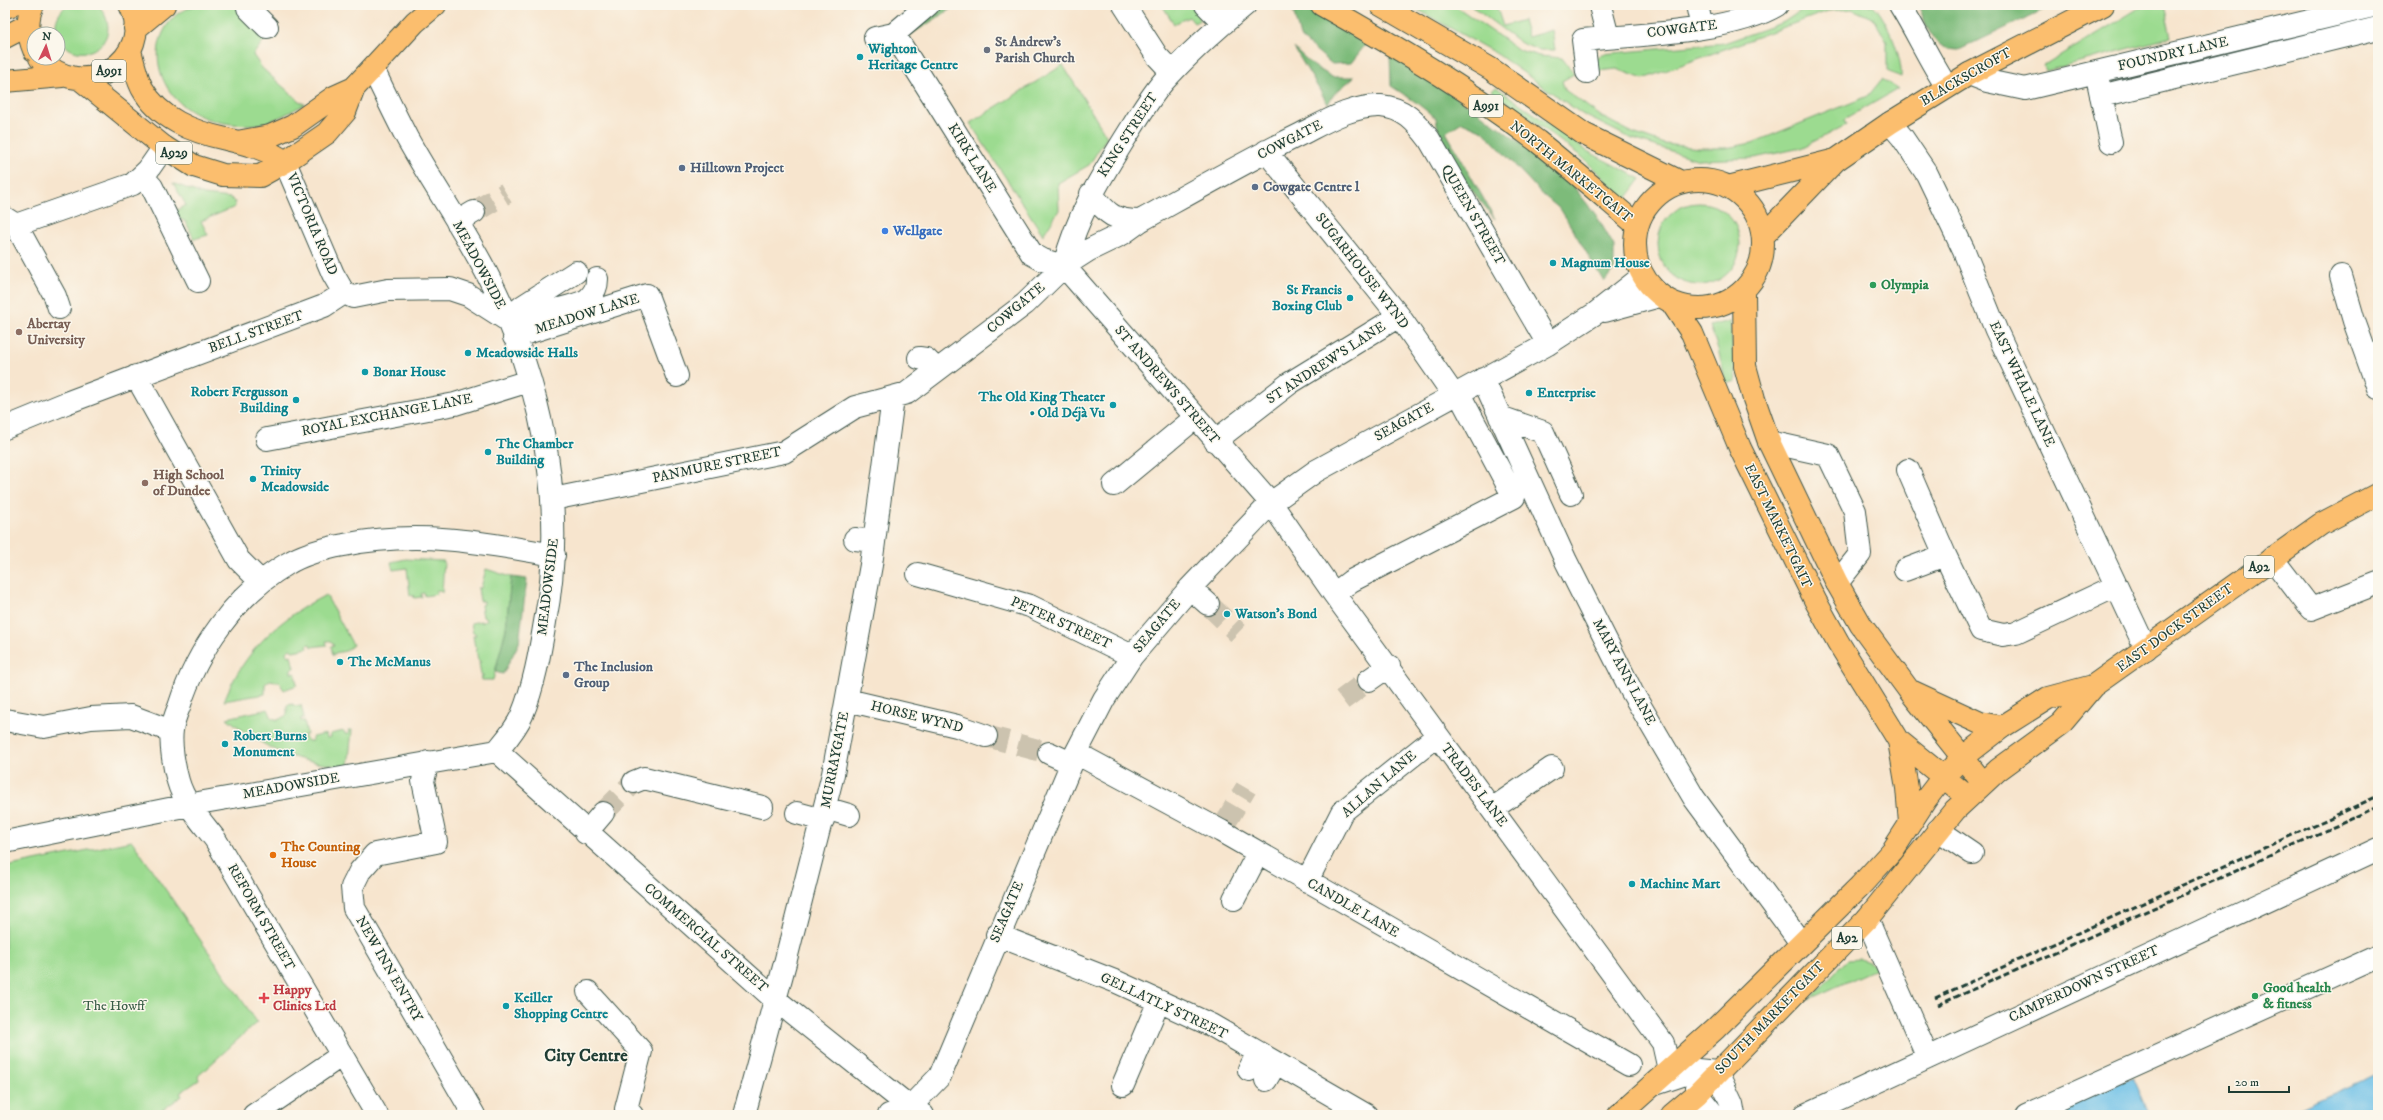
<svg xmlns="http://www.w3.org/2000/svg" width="2383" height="1120" viewBox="0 0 2383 1120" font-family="'IM FELL DW Pica',serif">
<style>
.green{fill:#9cdb90;stroke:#5e8c62}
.forest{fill:#7dbb7a;stroke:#4e7c57}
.water{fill:#6abfe7;stroke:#447e8e}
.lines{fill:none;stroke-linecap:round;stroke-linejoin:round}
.minor-tunnel{stroke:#ccc3af;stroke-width:22;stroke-dasharray:22 11;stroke-linecap:butt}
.minor-casing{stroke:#3f564b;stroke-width:24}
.major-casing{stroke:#3f564b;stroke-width:24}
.highway-casing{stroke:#3f564b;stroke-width:24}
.minor{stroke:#fff;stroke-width:22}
.major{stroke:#fbbe6e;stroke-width:22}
.highway{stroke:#fbbe6e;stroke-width:22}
.rail{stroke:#1f3d34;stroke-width:3;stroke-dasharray:6 3;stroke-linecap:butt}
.worship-dot{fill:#6b7280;stroke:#fbf7ec;stroke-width:1.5}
.culture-dot{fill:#0f9aa8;stroke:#fbf7ec;stroke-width:1.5}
.service-dot{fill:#5c6f8a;stroke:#fbf7ec;stroke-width:1.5}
.shop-dot{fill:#3f7fe0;stroke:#fbf7ec;stroke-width:1.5}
.leisure-dot{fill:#2e9e5b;stroke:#fbf7ec;stroke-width:1.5}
.education-dot{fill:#8d6e63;stroke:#fbf7ec;stroke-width:1.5}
.food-dot{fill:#e8710a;stroke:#fbf7ec;stroke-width:1.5}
.health-dot{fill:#e0444e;stroke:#fbf7ec;stroke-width:1.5}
.labels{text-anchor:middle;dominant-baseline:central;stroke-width:3;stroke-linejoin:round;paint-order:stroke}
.shield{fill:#fbf7ec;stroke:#61756b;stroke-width:1}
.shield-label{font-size:13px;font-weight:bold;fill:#1f3d34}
.street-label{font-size:14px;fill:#1f3d34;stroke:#fbf7ec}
.worship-label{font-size:14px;font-weight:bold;fill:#5b616d;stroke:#fbf7ec;text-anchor:start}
.culture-label{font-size:14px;font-weight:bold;fill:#0d838f;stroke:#fbf7ec;text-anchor:start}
.service-label{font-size:14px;font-weight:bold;fill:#4e5e75;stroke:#fbf7ec;text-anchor:start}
.shop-label{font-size:14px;font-weight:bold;fill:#366cbe;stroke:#fbf7ec;text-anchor:start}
.leisure-label{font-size:14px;font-weight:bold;fill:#27864d;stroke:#fbf7ec;text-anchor:start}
.education-label{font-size:14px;font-weight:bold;fill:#785e54;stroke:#fbf7ec;text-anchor:start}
.food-label{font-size:14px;font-weight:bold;fill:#c56008;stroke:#fbf7ec;text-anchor:start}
.health-label{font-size:14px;font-weight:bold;fill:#be3a42;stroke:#fbf7ec;text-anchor:start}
.park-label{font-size:14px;fill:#385d46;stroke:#fbf7ec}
.district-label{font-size:18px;font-weight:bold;fill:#1f3d34;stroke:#fbf7ec}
</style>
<rect width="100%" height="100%" fill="#fbf7ec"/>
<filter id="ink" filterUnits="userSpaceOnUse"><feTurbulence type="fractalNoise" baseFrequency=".025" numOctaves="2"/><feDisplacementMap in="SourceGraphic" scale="8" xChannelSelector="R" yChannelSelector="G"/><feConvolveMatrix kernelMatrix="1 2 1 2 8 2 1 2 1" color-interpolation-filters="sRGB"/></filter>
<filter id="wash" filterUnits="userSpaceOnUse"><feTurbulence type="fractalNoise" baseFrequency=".012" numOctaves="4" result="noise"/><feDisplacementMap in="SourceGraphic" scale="16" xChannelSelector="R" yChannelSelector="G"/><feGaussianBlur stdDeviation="0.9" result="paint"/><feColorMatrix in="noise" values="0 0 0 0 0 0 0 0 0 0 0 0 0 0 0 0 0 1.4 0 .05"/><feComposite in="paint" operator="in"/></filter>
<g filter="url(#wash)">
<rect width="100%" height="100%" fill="#f7e5ce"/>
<path class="green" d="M 67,5 L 99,6 C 130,44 71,74 57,32 C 53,22 60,11 67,5 Z
M 196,5 L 240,5 L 267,36 L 253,55 L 262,68 L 299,101 L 305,104 C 290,112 275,121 258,124 C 232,127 199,121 180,103 C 154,79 149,39 177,14 C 182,10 191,8 196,5 Z
M 1162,5 L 1192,5 L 1199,15 L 1200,20 L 1194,23 L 1189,17 L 1174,24 Z
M 1454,5 L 1519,50 L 1539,56 L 1562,58 L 1574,74 L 1562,81 L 1565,90 L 1602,117 L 1633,133 L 1665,144 L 1699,148 L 1726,148 L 1752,143 L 1868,96 L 1882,79 L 1898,89 L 1844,120 L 1846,125 L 1801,148 L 1754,158 L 1699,160 L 1630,138 L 1582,114 L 1497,54 L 1411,6 Z
M 1470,5 L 1496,5 L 1503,26 L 1523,20 L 1528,37 L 1552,30 L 1555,50 L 1538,50 L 1521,43 Z
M 1809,5 L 1873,5 C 1887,18 1903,59 1901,77 L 1887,71 L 1887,42 L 1874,19 L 1852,9 L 1828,11 L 1643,79 L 1617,69 L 1597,71 L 1592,62 L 1602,54 L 1724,43 L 1784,22 Z
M 2144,5 L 2164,5 L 2171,37 L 2046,71 L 2044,66 Z
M 1063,65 L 1107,137 L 1089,165 L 1058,183 L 1059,210 L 1043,235 L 970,123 Z
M 1496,87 L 1587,151 L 1641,179 L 1625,200 L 1582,157 L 1492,91 Z
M 173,183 L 204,195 L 231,198 L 235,202 L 235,207 L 201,221 L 208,235 L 194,239 L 186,222 L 180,219 L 175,211 L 186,205 Z
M1658 244a41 41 0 1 1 82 0a41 41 0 1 1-82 0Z
M 1730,321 L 1736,381 L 1726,384 L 1718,349 L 1710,326 Z
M 406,559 L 444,561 L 442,593 L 439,590 L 436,591 L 437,594 L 425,596 L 424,593 L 421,594 L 422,597 L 414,598 L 413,595 L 410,596 L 407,568 L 393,570 L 391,562 Z
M 486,569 L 511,577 L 506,629 L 493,680 L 482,680 L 481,676 L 484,676 L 481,674 L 479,663 L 481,662 L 478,660 L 476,649 L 478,649 L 475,647 L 473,636 L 476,635 L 475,633 L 473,633 L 471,623 L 481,621 L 482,623 L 487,620 L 486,617 L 483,617 L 481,605 L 484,604 L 484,601 L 480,601 L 478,588 L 481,588 Z
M 326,595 L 353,645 L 346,651 L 335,653 L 333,656 L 331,646 L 334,645 L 329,641 L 326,641 L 327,645 L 311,647 L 310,644 L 307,645 L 308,648 L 293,651 L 290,649 L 287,652 L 288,656 L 291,655 L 294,668 L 291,669 L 291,673 L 295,673 L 297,685 L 284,690 L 279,682 L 270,680 L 265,684 L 265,694 L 224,701 C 243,652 279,618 326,595 Z
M 293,704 L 294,706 L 301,705 L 304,718 L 301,718 L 301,721 L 304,721 L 307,734 L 304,735 L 308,741 L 312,741 L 312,737 L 326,734 L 327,738 L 331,737 L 330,734 L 344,731 L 345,734 L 349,734 L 348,730 L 352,730 L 348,767 C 295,762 269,752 227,718 L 268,709 L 272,718 L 278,720 L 287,715 L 287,705 Z
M 132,841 L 257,1022 L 198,1076 L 199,1080 L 180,1093 L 182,1096 L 155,1115 L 5,1115 L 5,867 Z
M 1859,959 L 1869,962 L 1878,968 L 1809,999 L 1847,960 Z"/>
<path class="forest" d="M 936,5 L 957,5 L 910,35 Z
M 1297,5 L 1329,20 L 1366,44 L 1351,63 L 1332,64 L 1300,37 L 1293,10 Z
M 1918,5 L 2044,5 L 2045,9 L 1959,50 C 1931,50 1928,27 1918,5 Z
M 1294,48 L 1314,66 L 1332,77 L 1354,77 L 1334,94 L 1328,104 Z
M 1390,55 L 1473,108 L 1566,177 L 1596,215 L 1614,246 L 1614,269 L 1604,282 L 1561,210 L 1542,194 L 1483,131 L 1462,122 L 1446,132 L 1495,219 C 1471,189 1441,156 1436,118 L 1414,101 L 1391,86 Z
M 511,577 L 527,579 L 519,643 L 503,674 L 495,672 L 506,629 Z"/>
<path class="water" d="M 2378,1073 L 2378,1115 L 2285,1115 Z
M 2132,1077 L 2149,1115 L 2048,1115 Z"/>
</g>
<g filter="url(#ink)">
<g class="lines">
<path class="minor-tunnel" d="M 474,212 L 506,193
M 1208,604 L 1238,633
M 1342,700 L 1369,680
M 986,736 L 1049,753
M 603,813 L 634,782
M 1224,825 L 1246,788"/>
<defs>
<path id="minor" d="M 250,5 L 248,8 L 267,27
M 1124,5 L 1157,56 L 1172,72
M 1206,5 L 1224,23
M 1697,5 L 1702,28
M 1900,5 C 1917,32 1929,60 1947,87
M 1600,6 L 1608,37
M 894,34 L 1032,254 L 1043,260 L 1064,266
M 875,38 L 894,34 L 928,5
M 1587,72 L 1583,40 C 1635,35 1733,32 1777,5
M 1969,74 L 1987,81 L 2025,89 L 2377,5
M 2098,81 L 2111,142
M 2101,96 L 2378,28
M 1890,123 L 1902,137 L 1927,174 L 1964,251 L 1996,330 L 2146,649
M 1266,151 L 1399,316 L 1453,394
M 285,162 L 333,274 L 344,293
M 142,176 L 152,187 L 198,281
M 1091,194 C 1108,214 1113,221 1140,221
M 5,218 L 16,225 L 55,296 L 59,308
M 457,222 L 474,212
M 16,225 L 133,184 L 148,170 L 164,147
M 1064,266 L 1271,503 L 1334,594 L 1663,1043 L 1669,1070
M 1064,266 C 1076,218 1098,182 1124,140 C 1136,121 1148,100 1163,82 C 1188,54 1216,29 1245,5
M 2341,276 L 2354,321 L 2378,388
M 344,293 L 353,297 L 388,290 L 450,289 L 468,295 L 507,320
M 1605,311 L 1660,296
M 511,316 L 523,306 L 576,272
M 507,320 C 520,318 581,306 589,298 C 595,292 597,287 597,279
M 514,337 L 647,295 L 677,376
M 919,358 L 926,359 L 937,370
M 136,376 L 239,560 L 261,582
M 1483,379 L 1566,561 L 1632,692 L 1694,798 L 1801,943
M 1500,417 L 1543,432 L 1571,494
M 5,428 L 66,403 L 324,306 L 344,293
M 267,439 L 455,404 L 529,381
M 1215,441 L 1290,383 L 1399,316
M 1769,442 L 1828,455 L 1855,511 L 1860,554 L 1837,583
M 1908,470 L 1945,555
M 1114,485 L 1195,418
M 553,499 L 784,452 L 855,407 L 907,393 L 1025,304 L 1064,266 L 1089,250 L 1122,234 L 1140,221 C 1194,191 1246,161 1301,134 C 1325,122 1353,105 1381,106 C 1404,108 1416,122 1429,139 L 1548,344
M 855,539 L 874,541
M 2272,558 L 2311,609 L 2378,583
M 1905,570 L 1945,555 L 1981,630 L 2003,635 L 2016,633 L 2116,586
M 918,574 L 1030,606 L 1132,656
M 1190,588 L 1208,604
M 1334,594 L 1351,581 L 1514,497 L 1458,392
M 1369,680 L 1389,666
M 847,700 L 957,726 L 986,736
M 5,720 L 44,727 L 91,718 L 131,716 L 171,731
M 497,751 L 771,996 L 910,1107 L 923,1115
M 1049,753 L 1071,763
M 1076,753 L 1221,831 L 1629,1065
M 428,762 L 423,781 L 436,842 L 375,854 L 360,871 L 352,887 L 354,908 L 474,1115
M 634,782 L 644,778 L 762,807
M 825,808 L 849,815
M 1492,809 L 1552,768
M 797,813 L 823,820
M 1938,830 L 1972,853
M 586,833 L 603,813
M 5,842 L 204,802 L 497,751 C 506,740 516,729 522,715 C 534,686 540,652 545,622 C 568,504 541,377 486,272 C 462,226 432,183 407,138 C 395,115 384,92 373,69
M 1307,881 L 1342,812 L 1437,736
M 1234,899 L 1258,853
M 1867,919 L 1928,1058
M 997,935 L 1117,982 L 1211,1025 L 1366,1115
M 588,992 L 641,1051 L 626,1109 L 632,1115
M 1249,1070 L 1258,1053
M 1697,1074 L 1697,1094 L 1714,1115
M 1266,1080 L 1276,1063
M 1655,1084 L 1697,1070 L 1717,1072 L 1732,1104 L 1734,1115
M 1123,1085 L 1159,1001
M 254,1115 L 342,1055
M 377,1115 L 215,839 C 202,822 184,803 178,781 C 174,767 170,745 172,730 C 173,723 176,714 179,707 C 197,650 235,595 287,564 C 303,554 327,548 344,545 C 417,530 482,542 554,555
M 744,1115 L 785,963 L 833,774 L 871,565 L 893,398
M 889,1115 L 910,1107 L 940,1076 L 1076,753 L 1104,699 L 1132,656 L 1190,588 L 1271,503 L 1316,471 L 1548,344 L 1596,313 L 1643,276
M 1805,1115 L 2378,849
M 2026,1115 L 2378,956"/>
<path id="major" d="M 33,5 C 26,19 28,36 34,50
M 1322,5 C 1396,46 1469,90 1537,141 C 1571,168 1604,197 1637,225
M 1381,5 L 1491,69 L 1584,134 L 1681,182
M 5,7 L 11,5
M 135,29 L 164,5
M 5,37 L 28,25
M 130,50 C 133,62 136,76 142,88 C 159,119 193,132 226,139 C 247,144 268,149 285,162
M 40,58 C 82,107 157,58 130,5
M 80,79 L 164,147 L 194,166 L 223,175 L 260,176 L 285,162 L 327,133 L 345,112 L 354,88
M 5,81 L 62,76
M 237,142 L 270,136 L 293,126 L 334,97 L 354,88 L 415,22 L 435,5
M1635 244a64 64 0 1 1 128 0a64 64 0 1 1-128 0Z
M 1728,187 L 1836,160
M 1763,236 L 1836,160 L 1890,123 L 1969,74 L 2103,5
M 1744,291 L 1745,366 L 1754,399 L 1769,442 L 1837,583 L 1861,625 L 1908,689 L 1983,783
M 1672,303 L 1692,333 L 1740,448 L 1816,602 L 1838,642 L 1899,741 L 1968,797
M 1913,692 L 1980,723 L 2002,727
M 1899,741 L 1907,788 L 1910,823"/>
<path id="highway" d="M 1619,1115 L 1716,1028 L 1860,886 L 1893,850 L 1926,799 L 1943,777 L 1962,758 L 2002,727 L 2048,698 L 2093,686
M 1672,1115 L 1697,1094 L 1867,919 L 1955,810 L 1998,770 L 2061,724 L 2093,686 L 2321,524 L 2378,494"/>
</defs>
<use href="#minor" class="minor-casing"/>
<use href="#major" class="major-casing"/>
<use href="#highway" class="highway-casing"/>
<use href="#minor" class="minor"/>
<use href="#major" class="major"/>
<use href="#highway" class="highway"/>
<path class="rail" d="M 1935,998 L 2378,796
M 1938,1005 L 2378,807"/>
</g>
</g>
<circle class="worship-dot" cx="987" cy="50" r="4"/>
<g class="culture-dot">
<circle cx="860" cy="57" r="4"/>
<circle cx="1553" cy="263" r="4"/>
<circle cx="1350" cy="298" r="4"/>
<circle cx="468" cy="353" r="4"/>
<circle cx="365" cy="372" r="4"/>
<circle cx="1529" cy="393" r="4"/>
<circle cx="296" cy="400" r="4"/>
<circle cx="1113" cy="405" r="4"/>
<circle cx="488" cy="452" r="4"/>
<circle cx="253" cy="479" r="4"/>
<circle cx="1227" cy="614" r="4"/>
<circle cx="340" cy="662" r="4"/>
<circle cx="225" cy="744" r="4"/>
<circle cx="1632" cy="884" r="4"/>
<circle cx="506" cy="1006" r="4"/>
</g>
<g class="service-dot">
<circle cx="682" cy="168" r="4"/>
<circle cx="1255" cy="187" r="4"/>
<circle cx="566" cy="675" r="4"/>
</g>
<circle class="shop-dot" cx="885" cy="231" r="4"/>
<g class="leisure-dot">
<circle cx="1873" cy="285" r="4"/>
<circle cx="2255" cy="996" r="4"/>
</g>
<g class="education-dot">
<circle cx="19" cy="332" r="4"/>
<circle cx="145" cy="483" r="4"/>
</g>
<circle class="food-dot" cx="273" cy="855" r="4"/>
<path class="health-dot" d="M262 992h4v4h4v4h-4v4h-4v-4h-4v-4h4z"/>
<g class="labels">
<g class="shield">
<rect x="92" y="60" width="34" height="22" rx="3"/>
<rect x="1469" y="95" width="34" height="22" rx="3"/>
<rect x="156" y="142" width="36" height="22" rx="3"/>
<rect x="2244" y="556" width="30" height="22" rx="3"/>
<rect x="1832" y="927" width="30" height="22" rx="3"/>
</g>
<g class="shield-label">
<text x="109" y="71">A991</text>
<text x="1486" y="106">A991</text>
<text x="174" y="153">A929</text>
<text x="2259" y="567">A92</text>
<text x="1847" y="938">A92</text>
</g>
<g class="street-label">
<text transform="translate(1682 29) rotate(-7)">COWGATE</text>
<text transform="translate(2173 54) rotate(-13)">FOUNDRY LANE</text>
<text transform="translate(1966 77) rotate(-30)">BLACKSCROFT</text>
<text transform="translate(1128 135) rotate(-57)">KING STREET</text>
<text transform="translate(1290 140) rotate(-27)">COWGATE</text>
<text transform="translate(972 158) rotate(58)">KIRK LANE</text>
<text transform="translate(1571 172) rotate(39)">NORTH MARKETGAIT</text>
<text transform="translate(1473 215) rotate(60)">QUEEN STREET</text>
<text transform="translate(312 224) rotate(67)">VICTORIA ROAD</text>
<text transform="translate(479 265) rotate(62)">MEADOWSIDE</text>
<text transform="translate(1362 271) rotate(52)">SUGARHOUSE WYND</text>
<text transform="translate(1016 308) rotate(-40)">COWGATE</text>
<text transform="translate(587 314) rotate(-17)">MEADOW LANE</text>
<text transform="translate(256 332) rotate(-20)">BELL STREET</text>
<text transform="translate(1326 363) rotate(-33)">ST ANDREW'S LANE</text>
<text transform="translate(2022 384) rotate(65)">EAST WHALE LANE</text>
<text transform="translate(1167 385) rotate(49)">ST ANDREWS STREET</text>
<text transform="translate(387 415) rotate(-11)">ROYAL EXCHANGE LANE</text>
<text transform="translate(1404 422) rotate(-29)">SEAGATE</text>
<text transform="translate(717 465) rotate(-12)">PANMURE STREET</text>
<text transform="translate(1778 526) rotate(64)">EAST MARKETGAIT</text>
<text transform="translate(548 587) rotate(-83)">MEADOWSIDE</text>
<text transform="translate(1061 623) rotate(24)">PETER STREET</text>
<text transform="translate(1157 626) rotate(-50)">SEAGATE</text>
<text transform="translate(2175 628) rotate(-36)">EAST DOCK STREET</text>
<text transform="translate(1624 672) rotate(62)">MARY ANN LANE</text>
<text transform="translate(917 717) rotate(14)">HORSE WYND</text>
<text transform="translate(835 760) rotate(-79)">MURRAYGATE</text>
<text transform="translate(1379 784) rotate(-41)">ALLAN LANE</text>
<text transform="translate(1474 785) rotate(53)">TRADES LANE</text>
<text transform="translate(291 786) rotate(-10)">MEADOWSIDE</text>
<text transform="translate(1353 908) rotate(30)">CANDLE LANE</text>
<text transform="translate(1007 912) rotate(-67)">SEAGATE</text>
<text transform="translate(261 917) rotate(60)">REFORM STREET</text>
<text transform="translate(706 938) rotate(41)">COMMERCIAL STREET</text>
<text transform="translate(389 969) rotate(60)">NEW INN ENTRY</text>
<text transform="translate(2084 984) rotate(-25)">CAMPERDOWN STREET</text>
<text transform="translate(1164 1006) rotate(25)">GELLATLY STREET</text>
<text transform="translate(1770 1018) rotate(-46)">SOUTH MARKETGAIT</text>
</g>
<g class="worship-label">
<text x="995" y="42">St Andrew's<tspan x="995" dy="16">Parish Church</tspan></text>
</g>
<g class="culture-label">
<text x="868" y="49">Wighton<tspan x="868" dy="16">Heritage Centre</tspan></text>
<text x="1561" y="263">Magnum House</text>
<text x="1342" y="290" text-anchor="end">St Francis<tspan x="1342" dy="16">Boxing Club</tspan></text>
<text x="476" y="353">Meadowside Halls</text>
<text x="373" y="372">Bonar House</text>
<text x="288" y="392" text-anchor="end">Robert Fergusson<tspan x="288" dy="16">Building</tspan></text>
<text x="1537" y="393">Enterprise</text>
<text x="1105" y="397" text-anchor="end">The Old King Theater<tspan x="1105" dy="16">• Old Déjà Vu</tspan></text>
<text x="496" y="444">The Chamber<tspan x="496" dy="16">Building</tspan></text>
<text x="261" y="471">Trinity<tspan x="261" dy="16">Meadowside</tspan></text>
<text x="1235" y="614">Watson's Bond</text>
<text x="348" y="662">The McManus</text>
<text x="233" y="736">Robert Burns<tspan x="233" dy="16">Monument</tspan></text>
<text x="1640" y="884">Machine Mart</text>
<text x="514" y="998">Keiller<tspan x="514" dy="16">Shopping Centre</tspan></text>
</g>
<g class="service-label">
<text x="690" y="168">Hilltown Project</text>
<text x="1263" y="187">Cowgate Centre l</text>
<text x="574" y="667">The Inclusion<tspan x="574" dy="16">Group</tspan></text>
</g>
<g class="shop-label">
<text x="893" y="231">Wellgate</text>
</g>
<g class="leisure-label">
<text x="1881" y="285">Olympia</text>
<text x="2263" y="988">Good health<tspan x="2263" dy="16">&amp; fitness</tspan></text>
</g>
<g class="education-label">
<text x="27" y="324">Abertay<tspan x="27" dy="16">University</tspan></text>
<text x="153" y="475">High School<tspan x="153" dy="16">of Dundee</tspan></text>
</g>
<g class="food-label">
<text x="281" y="847">The Counting<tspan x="281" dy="16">House</tspan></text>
</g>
<g class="health-label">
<text x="273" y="990">Happy<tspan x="273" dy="16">Clinics Ltd</tspan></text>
</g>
<g class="park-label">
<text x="114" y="1006">The Howff</text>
</g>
<g class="district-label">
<text x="586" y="1056">City Centre</text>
</g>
</g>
<rect width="2383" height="1120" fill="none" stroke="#fbf7ec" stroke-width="20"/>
<g transform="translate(46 46) rotate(4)"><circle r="19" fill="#fbf7ec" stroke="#a3ada2"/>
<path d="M0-3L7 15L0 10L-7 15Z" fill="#d1495b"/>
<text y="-6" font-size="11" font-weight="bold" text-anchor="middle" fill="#1f3d34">N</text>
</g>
<path d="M2229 1086v6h60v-6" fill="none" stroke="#1f3d34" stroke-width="2"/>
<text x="2235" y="1086" font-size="12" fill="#1f3d34" stroke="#fbf7ec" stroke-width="3" paint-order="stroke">20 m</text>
</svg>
